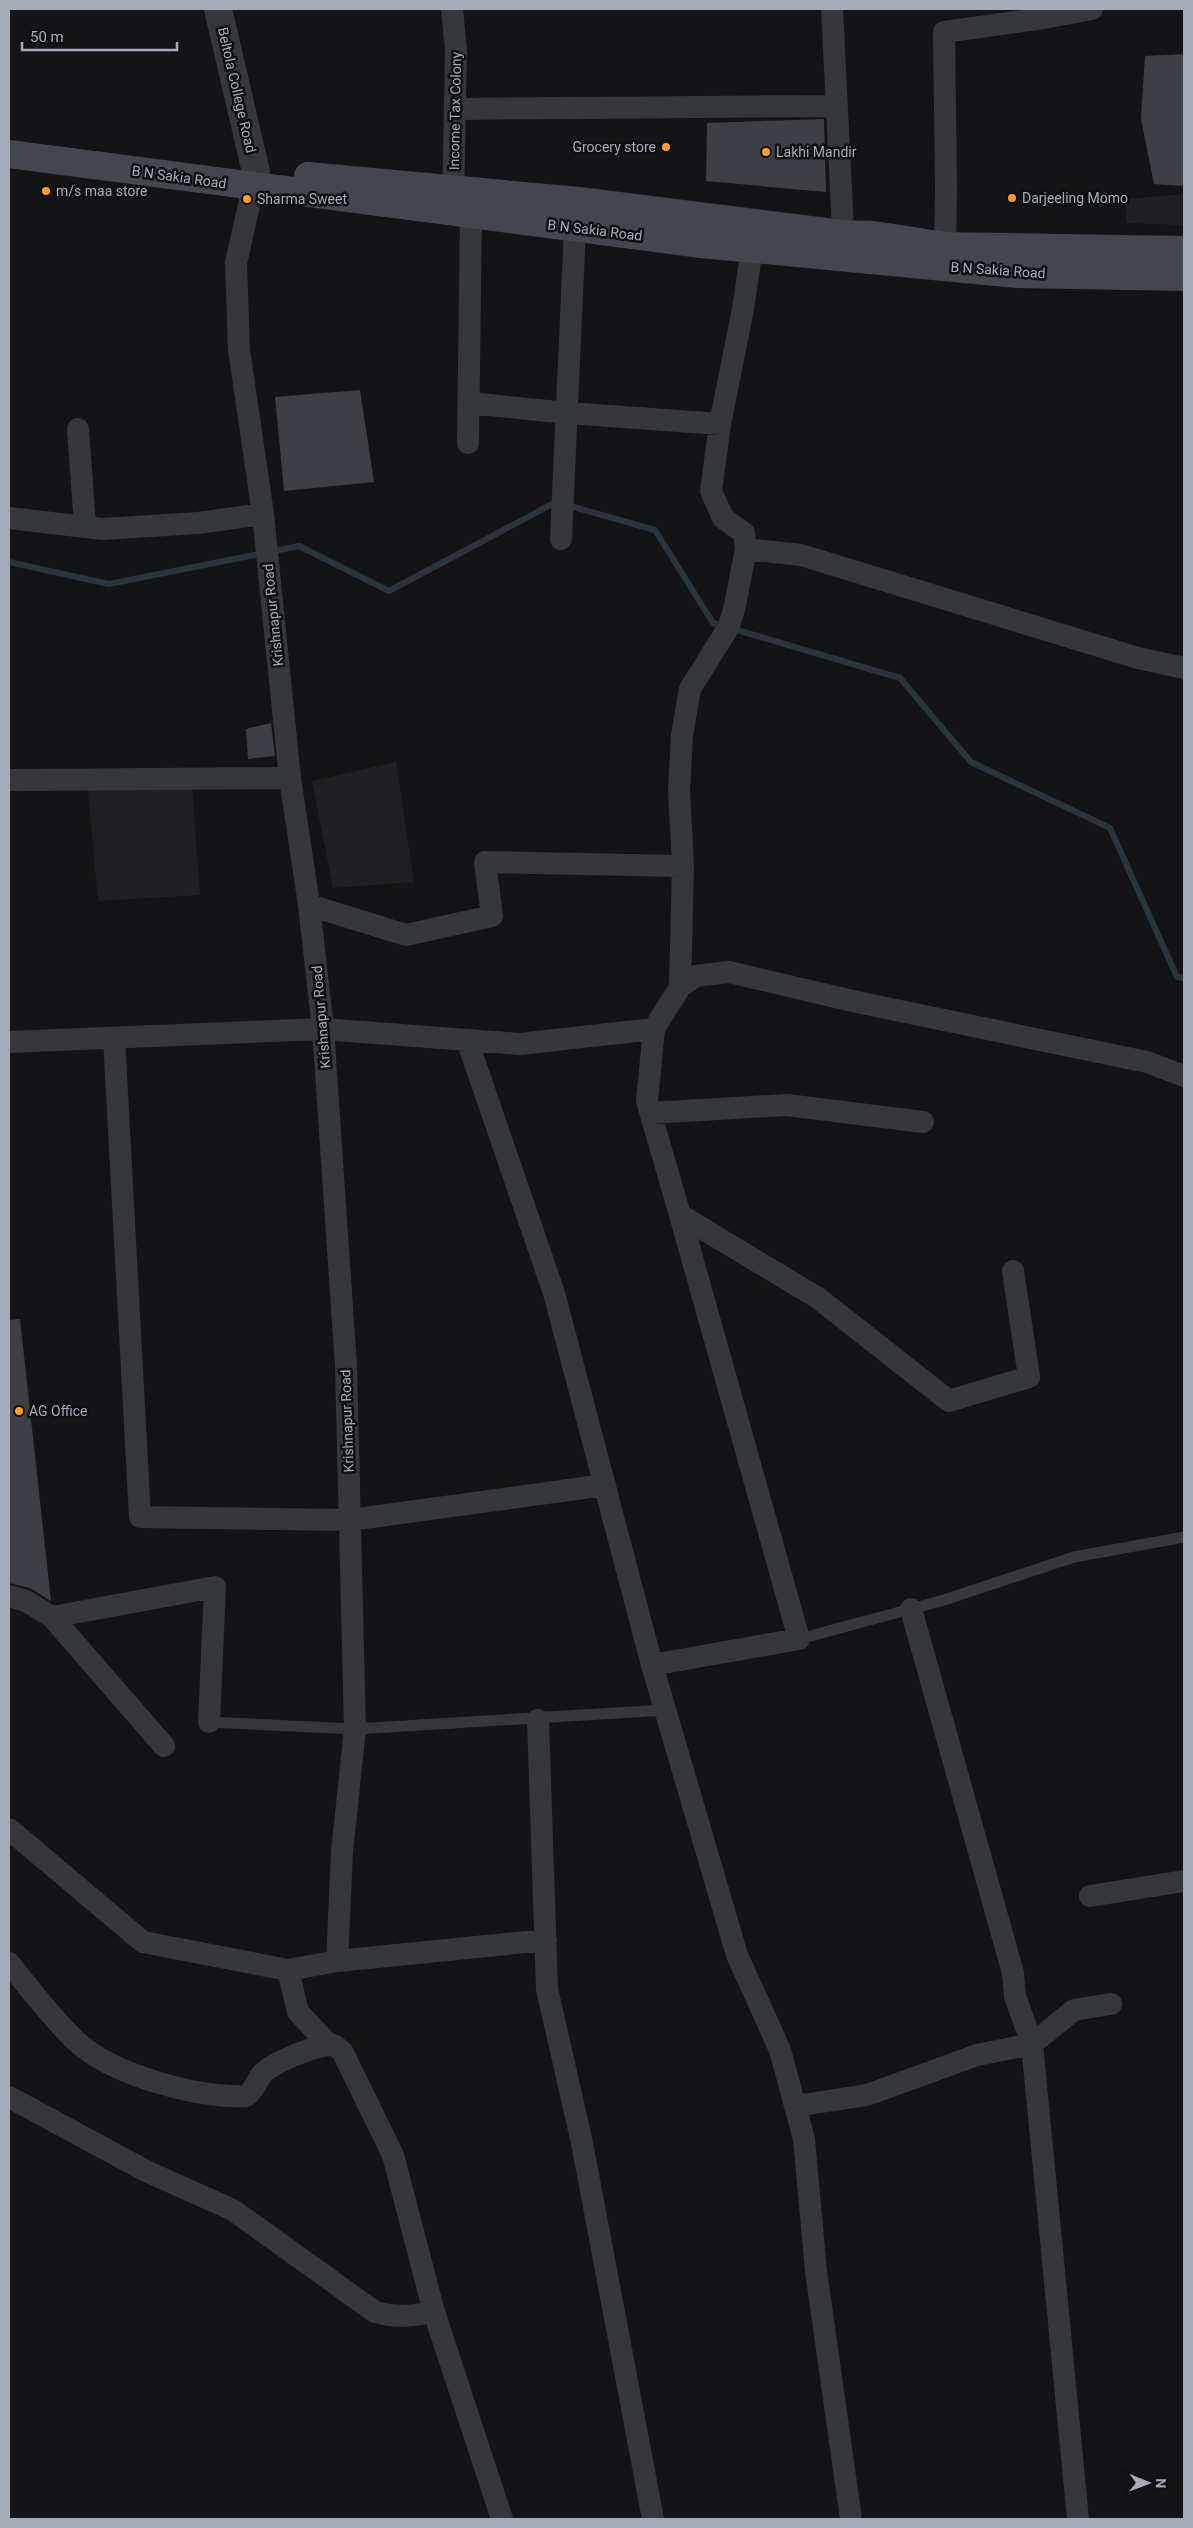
<svg xmlns="http://www.w3.org/2000/svg" width="1193" height="2528" viewBox="0 0 1193 2528" font-family="Roboto,sans-serif">
<style>
.built{fill:#202023}
.lines{fill:none;stroke-linecap:round;stroke-linejoin:round}
.stream{stroke:#29353b;stroke-width:6}
.building{fill:#3e3f44}
.service{stroke:#35373b;stroke-width:11}
.minor{stroke:#35373b;stroke-width:22}
.tertiary{stroke:#35373b;stroke-width:28}
.secondary{stroke:#43464c;stroke-width:28}
.poi-dot{fill:#ff9e23;stroke:#0f0f11;stroke-width:2}
.labels{text-anchor:middle;dominant-baseline:central;stroke-width:5;stroke-linejoin:round;paint-order:stroke}
.street-label{font-size:14px;fill:#a5acb8;stroke:#0f0f11}
.poi-label{font-size:14px;fill:#a5acb8;stroke:#0f0f11;text-anchor:start}
</style>
<rect width="100%" height="100%" fill="#141416"/>
<path class="built" d="M 1184,194 L 1184,225 L 1126,223 L 1126,199 Z
M 396,762 L 414,882 L 333,888 L 312,781 Z
M 87,780 L 192,785 L 200,895 L 98,901 Z"/>
<g class="lines">
<path class="stream" d="M 9,562 L 109,584 L 299,546 L 389,591 L 556,502 L 655,530 L 713,623 L 900,678 L 971,762 L 1110,828 L 1177,977 L 1184,978"/>
</g>
<path class="building" d="M 1184,54 L 1184,186 L 1154,184 L 1141,119 L 1145,56 Z
M 824,119 L 826,192 L 706,181 L 707,123 Z
M 360,390 L 374,482 L 284,491 L 275,397 Z
M 271,723 L 275,756 L 248,759 L 246,729 Z
M 20,1319 L 51,1601 L 30,1588 L 9,1583 L 9,1320 Z"/>
<g class="lines">
<path class="service" d="M 799,1639 L 944,1600 L 1074,1557 L 1184,1537
M 209,1722 L 355,1729 L 665,1710"/>
<path class="minor" d="M 452,9 L 456,50 L 453,207
M 832,9 L 844,250
M 455,109 L 835,106
M 253,187 L 236,263 L 239,350 L 263,514 L 290,778 L 309,905 L 323,1029 L 346,1366 L 355,1729 L 342,1852 L 337,1961
M 945,246 L 946,188 L 944,32 L 1044,18 L 1092,9
M 469,403 L 568,413 L 720,424
M 78,429 L 85,526
M 468,443 L 471,215
M 9,518 L 103,529 L 198,523 L 263,514
M 561,539 L 575,228
M 746,549 L 801,555 L 1138,658 L 1184,668
M 9,780 L 290,778
M 309,905 L 406,935 L 492,916 L 485,862 L 683,866
M 680,987 L 683,866 L 679,791 L 682,735 L 690,689 L 728,628 L 734,610 L 746,549 L 744,533 L 723,518 L 711,491 L 720,424 L 743,309 L 752,248
M 114,1038 L 140,1517 L 350,1520 L 605,1485
M 467,1040 L 554,1293 L 652,1665 L 737,1955 L 780,2050 L 804,2139 L 816,2271 L 851,2519
M 9,1042 L 323,1029 L 520,1044 L 654,1029
M 651,1113 L 787,1105 L 923,1122
M 1013,1271 L 1029,1377 L 949,1401 L 818,1298 L 680,1215 L 647,1101 L 654,1029 L 680,987 L 696,976 L 729,972 L 857,1002 L 1147,1062 L 1184,1076
M 9,1596 L 26,1601 L 52,1617 L 215,1587 L 209,1722
M 52,1617 L 164,1746
M 652,1665 L 799,1639 L 680,1215
M 538,1720 L 547,1989 L 582,2143 L 653,2519
M 9,1829 L 143,1942 L 288,1970 L 337,1961 L 546,1940
M 1090,1896 L 1184,1881
M 9,1963 C 30,1989 51,2017 76,2041 C 112,2075 197,2098 246,2096 C 254,2091 256,2081 262,2074 C 274,2062 317,2044 334,2045 L 342,2051 L 393,2155 L 434,2312
M 288,1970 L 298,2012 L 329,2045
M 9,2097 L 146,2171 L 233,2210 L 375,2312 C 396,2318 413,2316 434,2312 L 502,2519
M 795,2106 L 867,2095 L 977,2055 L 1032,2044 L 1015,1996 L 1013,1973 L 911,1609
M 1078,2519 L 1032,2044 L 1074,2010 L 1111,2004"/>
<path class="tertiary" d="M 218,9 L 256,172 L 253,187"/>
<path class="secondary" d="M 9,154 L 701,244 L 1017,274 L 1184,277
M 308,176 L 579,201 L 842,234 L 874,235 L 945,246 L 1184,250"/>
</g>
<g class="poi-dot">
<circle cx="666" cy="147" r="5"/>
<circle cx="766" cy="152" r="5"/>
<circle cx="46" cy="191" r="5"/>
<circle cx="1012" cy="198" r="5"/>
<circle cx="247" cy="199" r="5"/>
<circle cx="19" cy="1411" r="5"/>
</g>
<g class="labels">
<g class="street-label">
<text transform="translate(237 90) rotate(77)">Beltola College Road</text>
<text transform="translate(455 111) rotate(-89)">Income Tax Colony</text>
<text transform="translate(179 177) rotate(8)">B N Sakia Road</text>
<text transform="translate(595 230) rotate(7)">B N Sakia Road</text>
<text transform="translate(998 270) rotate(4)">B N Sakia Road</text>
<text transform="translate(273 615) rotate(-96)">Krishnapur Road</text>
<text transform="translate(321 1017) rotate(-95)">Krishnapur Road</text>
<text transform="translate(347 1421) rotate(-92)">Krishnapur Road</text>
</g>
<g class="poi-label">
<text x="656" y="147" text-anchor="end">Grocery store</text>
<text x="776" y="152">Lakhi Mandir</text>
<text x="56" y="191">m/s maa store</text>
<text x="1022" y="198">Darjeeling Momo</text>
<text x="257" y="199">Sharma Sweet</text>
<text x="29" y="1411">AG Office</text>
</g>
</g>
<rect width="1193" height="2528" fill="none" stroke="#a5acb8" stroke-width="20"/>
<g transform="translate(1148 2483) rotate(91)" stroke="#0f0f11" stroke-width="4" paint-order="stroke">
<path d="M0-4L9 19L0 12L-9 19Z" fill="#a5acb8"/>
<text y="-8" font-size="14" font-weight="bold" text-anchor="middle" fill="#a5acb8">N</text>
</g>
<path d="M22 42v8h155v-8" fill="none" stroke="#a5acb8" stroke-width="2.5"/>
<text x="30" y="42" font-size="15" fill="#a5acb8" stroke="#0f0f11" stroke-width="4" paint-order="stroke">50 m</text>
</svg>
